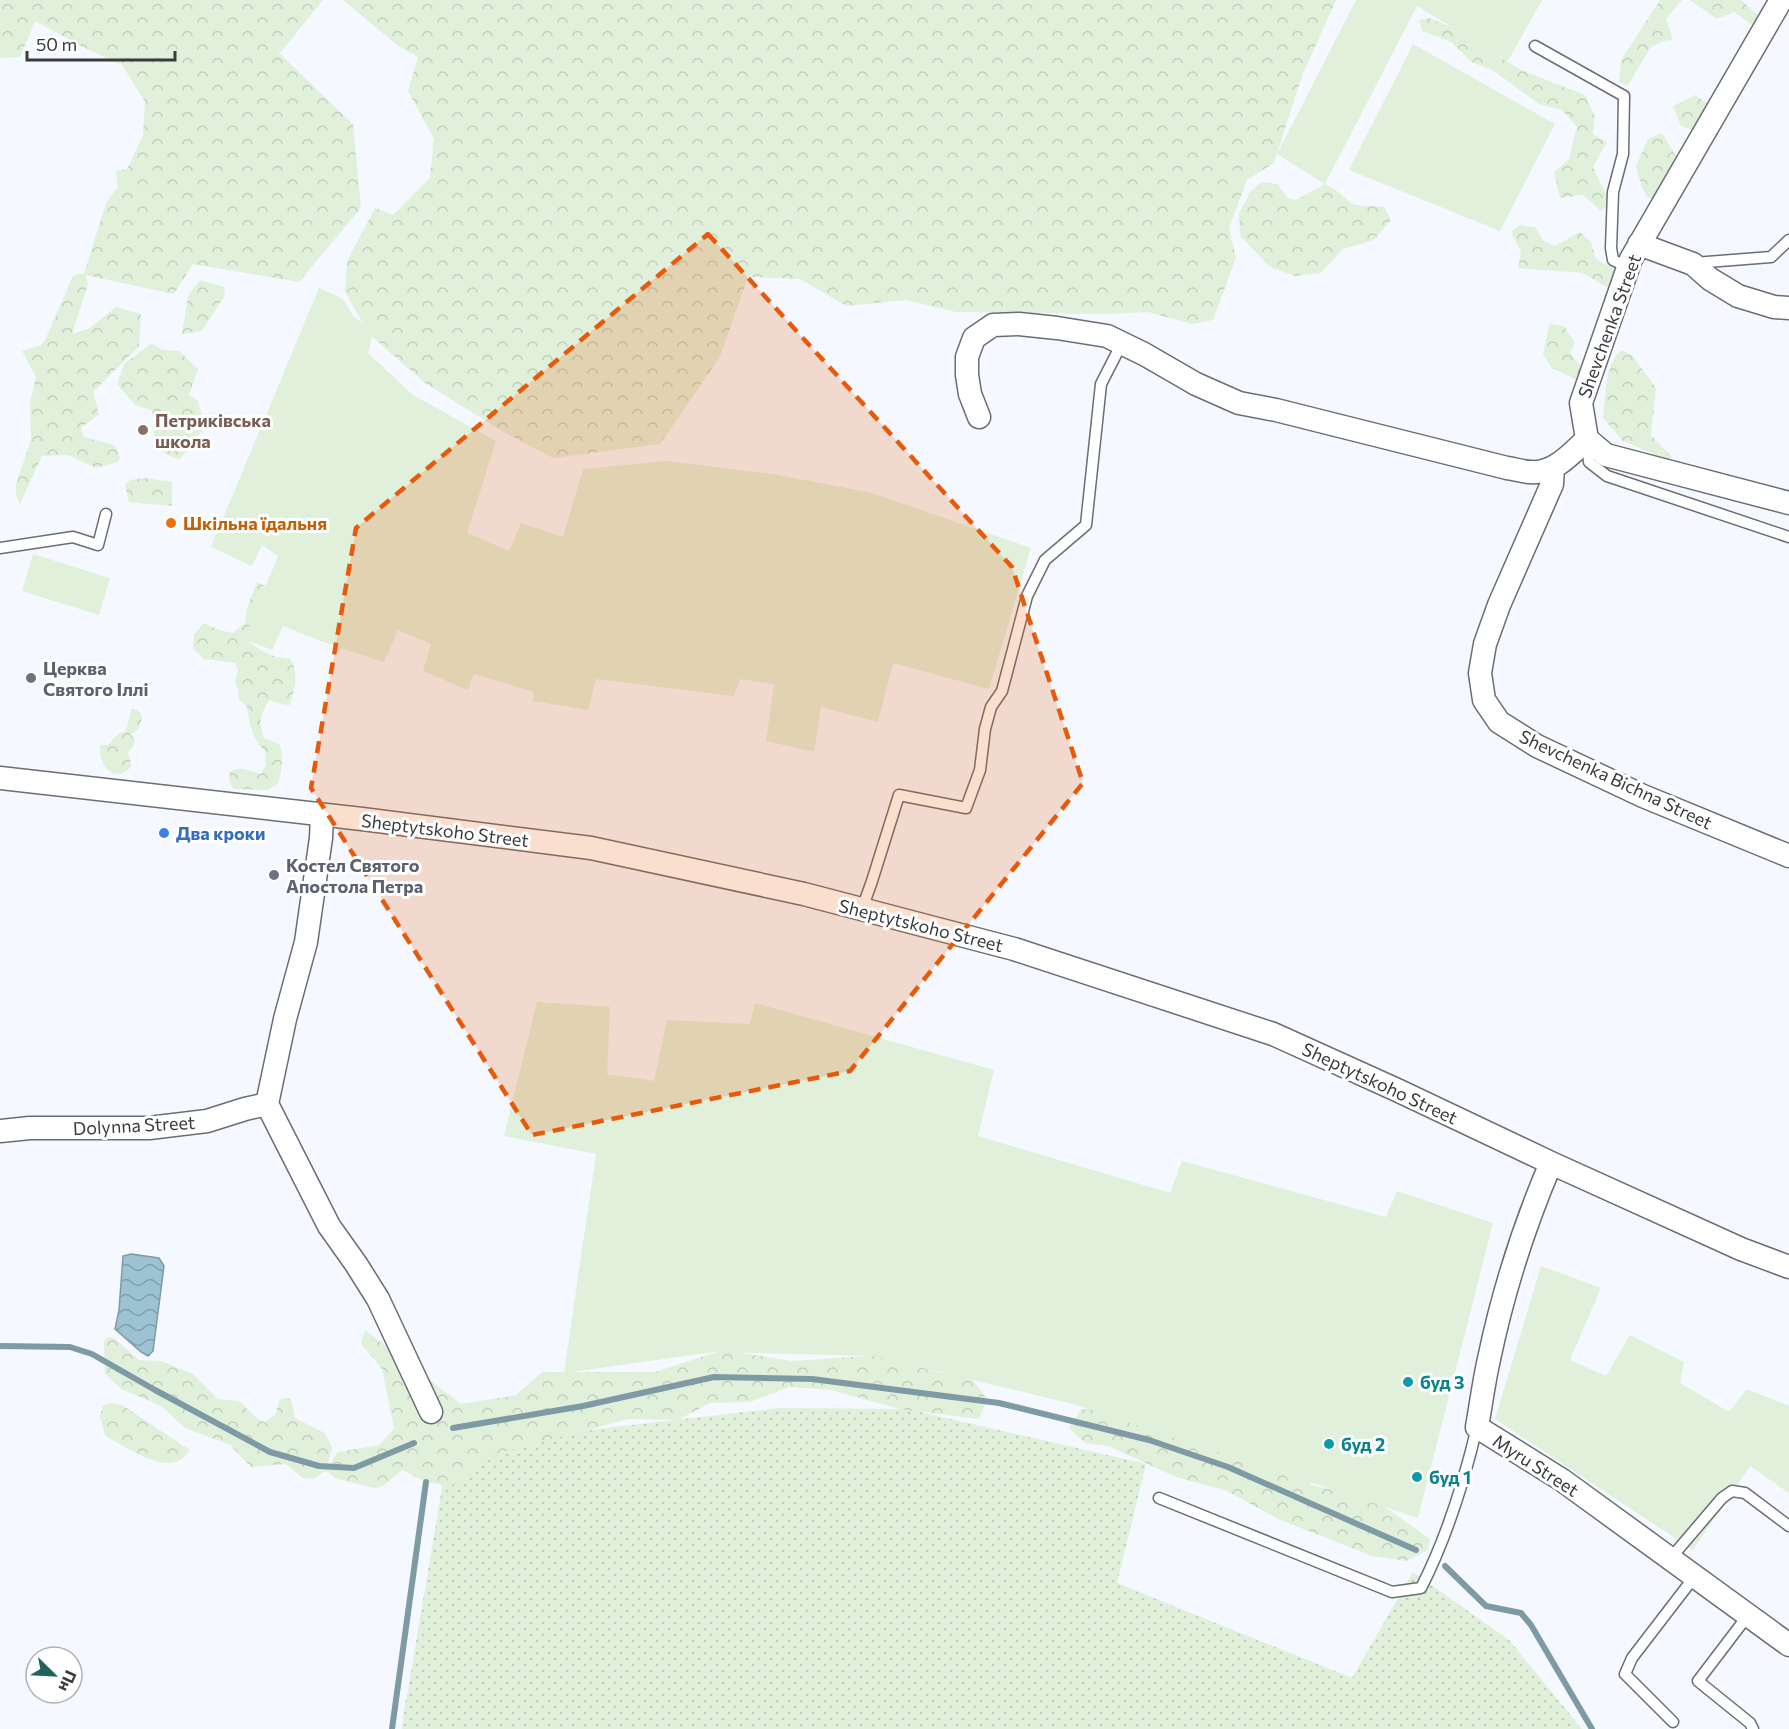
<svg xmlns="http://www.w3.org/2000/svg" width="1789" height="1729" viewBox="0 0 1789 1729" font-family="Commissioner,sans-serif">
<style>
.grass{fill:url(#grass-dots)}
.forest{fill:url(#forest-crowns)}
.green{fill:#e0f0db}
.water{fill:url(#water-waves);stroke:#7e9aa5;stroke-width:1.5}
.lines{fill:none;stroke-linecap:round;stroke-linejoin:round}
.stream{stroke:#7e9aa5;stroke-width:6}
.service-casing{stroke:#696e74;stroke-width:13}
.minor-casing{stroke:#696e74;stroke-width:25}
.service{stroke:#fff;stroke-width:10}
.minor{stroke:#fff;stroke-width:22}
.marked{fill:#e8590c;fill-opacity:0.2;stroke:#e8590c;stroke-width:4.5;stroke-dasharray:12 8;stroke-linejoin:round}
.education-dot{fill:#8d6e63;stroke:#fff;stroke-width:2}
.food-dot{fill:#e8710a;stroke:#fff;stroke-width:2}
.worship-dot{fill:#6b7280;stroke:#fff;stroke-width:2}
.shop-dot{fill:#3f7fe0;stroke:#fff;stroke-width:2}
.culture-dot{fill:#0f9aa8;stroke:#fff;stroke-width:2}
.labels{text-anchor:middle;dominant-baseline:central;stroke-width:6;stroke-linejoin:round;paint-order:stroke}
.street-label{font-size:18px;fill:#393b3e;stroke:#fff}
.education-label{font-size:18px;font-weight:bold;fill:#785e54;stroke:#fff;text-anchor:start}
.food-label{font-size:18px;font-weight:bold;fill:#c56008;stroke:#fff;text-anchor:start}
.worship-label{font-size:18px;font-weight:bold;fill:#5b616d;stroke:#fff;text-anchor:start}
.shop-label{font-size:18px;font-weight:bold;fill:#366cbe;stroke:#fff;text-anchor:start}
.culture-label{font-size:18px;font-weight:bold;fill:#0d838f;stroke:#fff;text-anchor:start}
</style>
<defs>
<pattern id="grass-dots" width="8" height="8" patternUnits="userSpaceOnUse" patternTransform="scale(1.5)"><rect width="8" height="8" fill="#e0f0db"/><path d="M2 2h.1M6 6h.1" fill="none" stroke="#c1cfbd" stroke-width="1.8" stroke-linecap="round"/></pattern>
<pattern id="forest-crowns" width="20" height="18" patternUnits="userSpaceOnUse" patternTransform="scale(1.5)"><rect width="20" height="18" fill="#e0f0db"/><path d="M2 6a3 3 0 1 1 6 0M12 15a3 3 0 1 1 6 0" fill="none" stroke="#c1cfbd"/></pattern>
<pattern id="water-waves" width="16" height="10" patternUnits="userSpaceOnUse" patternTransform="scale(1.5)"><rect width="16" height="10" fill="#9cc3d1"/><path d="M0 5q4-4 8 0t8 0" fill="none" stroke="#80a0ab"/></pattern>
</defs>
<rect width="100%" height="100%" fill="#f5f9ff"/>
<path class="grass" d="M 779,1408 L 907,1409 L 1146,1464 L 1117,1583 L 1352,1678 L 1413,1572 L 1509,1640 L 1582,1729 L 402,1729 L 405,1702 L 407,1696 L 449,1446 Z"/>
<path class="forest" d="M 0,0 L 323,0 L 281,52 L 278,52 L 353,124 L 361,208 L 299,282 L 193,264 L 174,294 L 85,275 L 88,284 L 72,334 L 90,328 L 116,307 L 141,314 L 139,346 L 93,392 L 99,414 L 81,428 L 84,437 L 115,445 L 120,458 L 118,462 L 96,468 L 68,455 L 42,456 L 20,504 L 16,495 L 16,484 L 31,440 L 30,402 L 36,377 L 22,351 L 41,345 L 45,340 L 72,278 L 76,274 L 84,274 L 106,203 L 118,187 L 116,171 L 127,169 L 143,135 L 145,102 L 122,65 L 81,46 L 35,21 L 20,57 L 0,58 Z
M 343,0 L 1336,0 L 1302,76 L 1274,163 L 1247,180 L 1229,228 L 1236,258 L 1213,320 L 1192,324 L 1148,312 L 1106,314 L 956,312 L 906,300 L 846,306 L 800,279 L 748,277 L 720,357 L 660,444 L 553,458 L 502,431 L 425,383 L 370,335 L 345,292 L 347,261 L 375,208 L 393,215 L 430,178 L 434,139 L 408,91 L 418,57 L 397,45 Z
M 1660,0 L 1682,0 L 1666,19 L 1673,40 L 1663,41 L 1651,47 L 1628,85 L 1623,84 L 1619,81 L 1621,60 Z
M 1690,0 L 1741,0 L 1760,17 L 1752,25 L 1734,12 L 1717,19 Z
M 1429,18 L 1456,29 L 1521,70 L 1585,95 L 1595,117 L 1593,134 L 1607,142 L 1593,167 L 1610,203 L 1601,211 L 1583,195 L 1560,198 L 1554,172 L 1569,159 L 1577,127 L 1562,110 L 1539,104 L 1494,71 L 1472,62 L 1451,42 L 1422,31 L 1419,20 Z
M 1695,95 L 1711,106 L 1692,130 L 1681,126 L 1673,106 Z
M 1662,133 L 1678,159 L 1654,199 L 1648,198 L 1642,188 L 1636,166 L 1648,139 Z
M 1262,182 L 1277,184 L 1288,198 L 1296,200 L 1325,184 L 1337,191 L 1354,205 L 1384,207 L 1391,220 L 1374,240 L 1343,249 L 1321,273 L 1295,276 L 1270,267 L 1240,236 L 1239,213 L 1251,191 Z
M 1519,225 L 1535,227 L 1543,240 L 1555,246 L 1580,232 L 1591,242 L 1596,259 L 1616,270 L 1612,290 L 1582,273 L 1518,268 L 1521,252 L 1511,232 Z
M 200,280 L 224,287 L 225,295 L 202,331 L 182,334 L 188,296 Z
M 1549,324 L 1564,326 L 1575,343 L 1570,353 L 1583,369 L 1581,382 L 1552,368 L 1543,354 Z
M 152,343 L 162,350 L 179,351 L 198,369 L 189,395 L 198,401 L 205,427 L 179,460 L 160,451 L 154,435 L 155,419 L 151,410 L 135,405 L 117,384 L 124,364 Z
M 1622,350 L 1632,355 L 1656,388 L 1651,435 L 1672,457 L 1668,460 L 1623,441 L 1603,418 C 1605,400 1605,361 1622,350 Z
M 145,478 L 172,482 L 172,506 L 129,502 L 125,485 L 130,480 Z
M 257,582 L 265,586 L 257,630 L 249,642 C 265,653 271,657 290,659 C 300,673 294,690 290,705 L 281,704 L 269,700 C 260,716 258,722 264,738 L 279,744 C 284,756 282,771 278,784 L 268,790 L 233,789 L 229,780 L 230,772 C 240,765 250,771 261,774 L 266,765 L 265,751 C 253,741 249,722 247,707 L 239,699 L 238,688 L 235,682 L 238,669 L 235,663 L 204,659 L 193,649 L 194,634 L 204,623 L 219,630 L 233,633 L 245,623 L 247,608 Z
M 132,709 L 138,710 L 142,716 C 141,726 139,730 130,734 L 135,739 L 133,747 L 128,752 L 130,759 L 131,767 C 113,785 98,764 100,745 L 108,745 L 118,734 L 125,732 Z
M 365,1330 L 461,1404 L 516,1395 L 542,1372 L 655,1372 L 723,1350 L 792,1361 L 882,1355 L 940,1373 L 961,1372 L 969,1375 L 987,1399 L 979,1419 L 900,1409 L 831,1390 L 789,1387 L 750,1402 L 710,1403 L 678,1420 L 628,1419 L 499,1453 L 451,1486 L 426,1482 L 402,1470 L 383,1486 L 375,1488 L 337,1479 L 326,1471 L 313,1479 L 303,1478 L 286,1464 L 251,1467 L 230,1445 L 185,1428 L 161,1406 L 121,1389 L 105,1374 L 104,1342 L 108,1337 L 114,1338 L 139,1360 L 161,1361 L 193,1374 L 218,1399 L 239,1401 L 259,1420 L 265,1422 L 275,1415 L 280,1399 L 291,1398 L 295,1418 L 325,1433 L 332,1448 L 327,1468 L 338,1452 L 380,1445 L 394,1428 L 382,1369 L 361,1344 Z
M 111,1403 L 122,1405 L 190,1450 C 187,1453 184,1458 180,1460 C 161,1472 123,1445 105,1436 L 100,1416 L 103,1406 Z
M 1081,1409 L 1100,1410 L 1301,1471 L 1311,1485 L 1374,1499 L 1430,1539 L 1428,1550 L 1406,1561 L 1372,1556 L 1278,1519 L 1227,1491 L 1176,1477 L 1108,1446 L 1085,1443 L 1069,1428 Z"/>
<path class="green" d="M 1356,0 L 1542,0 L 1508,61 L 1417,6 L 1325,184 L 1277,154 Z
M 1413,44 L 1555,124 L 1500,231 L 1349,170 Z
M 319,288 L 343,299 L 354,317 L 374,329 L 368,353 L 413,395 L 496,441 L 467,533 L 509,551 L 521,523 L 563,537 L 583,469 L 666,461 L 778,475 L 872,493 L 1031,548 L 989,689 L 893,663 L 878,722 L 821,707 L 814,752 L 766,741 L 774,684 L 740,679 L 734,696 L 596,679 L 588,710 L 533,701 L 534,692 L 474,674 L 468,690 L 423,671 L 431,644 L 398,630 L 384,662 L 329,644 L 283,626 L 272,650 L 244,639 L 278,556 L 262,545 L 252,566 L 211,547 Z
M 33,554 L 110,578 L 99,615 L 22,591 Z
M 537,1002 L 610,1007 L 607,1074 L 654,1081 L 667,1020 L 750,1024 L 755,1003 L 994,1070 L 978,1136 L 1170,1193 L 1182,1161 L 1386,1217 L 1397,1191 L 1493,1223 L 1418,1518 L 1073,1404 L 873,1356 L 714,1352 L 564,1373 L 596,1154 L 504,1136 Z
M 1541,1266 L 1601,1288 L 1570,1360 L 1606,1376 L 1630,1335 L 1684,1362 L 1680,1383 L 1729,1412 L 1747,1389 L 1789,1406 L 1789,1493 L 1750,1466 L 1693,1550 L 1495,1419 Z"/>
<path class="water" d="M 131,1254 L 159,1258 L 164,1266 L 153,1351 L 148,1356 L 141,1352 L 115,1329 L 119,1310 L 123,1256 Z"/>
<g class="lines">
<path class="stream" d="M 0,1346 L 70,1347 L 92,1354 L 155,1390 L 270,1452 L 319,1466 L 354,1468 L 414,1443
M 453,1428 L 583,1406 L 714,1377 L 812,1379 L 999,1403 L 1149,1440 L 1228,1467 L 1416,1550
M 1445,1566 L 1486,1606 L 1521,1613 L 1531,1625 L 1592,1729
M 392,1729 L 426,1482"/>
<defs>
<path id="service" d="M 1535,46 L 1624,96 L 1623,154 L 1613,192 L 1611,248 L 1613,260 L 1628,267
M 1694,263 L 1771,257 L 1789,240
M 1587,441 L 1589,462 L 1607,476 L 1789,537
M 0,548 L 73,537 L 98,545 L 106,514
M 862,909 L 872,881 L 899,795 L 966,808 L 980,770 L 985,729 L 991,707 L 1002,691 L 1027,596 L 1045,560 L 1086,525 L 1101,384 L 1122,343
M 1159,1498 L 1392,1592 L 1421,1588 C 1447,1537 1464,1482 1477,1427
M 1670,1559 L 1722,1498 L 1732,1491 L 1745,1493 L 1789,1526
M 1749,1614 L 1698,1681 L 1750,1723 L 1753,1729
M 1673,1722 L 1625,1674 L 1632,1658 L 1695,1576"/>
<path id="minor" d="M 1781,0 L 1631,259 L 1581,403 L 1587,439 L 1606,455 L 1789,503
M 1639,244 L 1693,264 L 1710,279 L 1738,296 L 1774,307 L 1789,308
M 979,417 L 970,394 L 967,375 L 967,357 L 974,338 L 993,325 L 1019,324 L 1057,328 L 1107,336 L 1144,354 L 1196,384 L 1239,403 L 1276,410 L 1507,468 C 1515,469 1523,472 1531,472 C 1554,474 1572,453 1587,439
M 1553,467 L 1552,484 L 1499,605 L 1485,644 L 1480,673 L 1484,700 L 1499,722 L 1537,746 L 1643,796 L 1789,856
M 0,778 L 362,819 L 591,848 L 804,894 L 1014,949 L 1273,1034 L 1397,1090 L 1551,1163 L 1741,1249 L 1789,1267
M 322,815 L 321,838 L 306,942 L 285,1019 L 267,1104 L 329,1226 L 356,1264 L 378,1299 L 431,1412
M 0,1131 L 30,1128 L 149,1128 L 207,1121 L 245,1109 L 267,1104
M 1551,1163 C 1524,1226 1503,1292 1489,1359 C 1484,1381 1481,1404 1477,1427 L 1562,1480 L 1789,1645"/>
</defs>
<use href="#service" class="service-casing"/>
<use href="#minor" class="minor-casing"/>
<use href="#service" class="service"/>
<use href="#minor" class="minor"/>
</g>
<path class="marked" d="M 708,234 L 1012,567 L 1083,783 L 850,1071 L 532,1135 L 311,788 L 356,528 Z"/>
<circle class="education-dot" cx="143" cy="430" r="6"/>
<circle class="food-dot" cx="171" cy="523" r="6"/>
<g class="worship-dot">
<circle cx="31" cy="678" r="6"/>
<circle cx="274" cy="875" r="6"/>
</g>
<circle class="shop-dot" cx="164" cy="833" r="6"/>
<g class="culture-dot">
<circle cx="1408" cy="1382" r="6"/>
<circle cx="1329" cy="1444" r="6"/>
<circle cx="1417" cy="1477" r="6"/>
</g>
<g class="labels">
<g class="street-label">
<text transform="translate(1609 326) rotate(-70)">Shevchenka Street</text>
<text transform="translate(1616 779) rotate(25)">Shevchenka Bichna Street</text>
<text transform="translate(445 830) rotate(7)">Sheptytskoho Street</text>
<text transform="translate(921 925) rotate(14)">Sheptytskoho Street</text>
<text transform="translate(1380 1083) rotate(25)">Sheptytskoho Street</text>
<text transform="translate(134 1125) rotate(-3)">Dolynna Street</text>
<text transform="translate(1536 1465) rotate(33)">Myru Street</text>
</g>
<g class="education-label">
<text x="155" y="420">Петриківська<tspan x="155" dy="21">школа</tspan></text>
</g>
<g class="food-label">
<text x="183" y="523">Шкільна їдальня</text>
</g>
<g class="worship-label">
<text x="43" y="668">Церква<tspan x="43" dy="21">Святого Іллі</tspan></text>
<text x="286" y="865">Костел Святого<tspan x="286" dy="21">Апостола Петра</tspan></text>
</g>
<g class="shop-label">
<text x="176" y="833">Два кроки</text>
</g>
<g class="culture-label">
<text x="1420" y="1382">буд 3</text>
<text x="1341" y="1444">буд 2</text>
<text x="1429" y="1477">буд 1</text>
</g>
</g>
<g transform="translate(54 1675) rotate(114)"><circle r="28" fill="#ffffff" stroke="#b0b1b2" stroke-width="1.5"/>
<path d="M0-4.5L10 22L0 15L-10 22Z" fill="#1f6559"/>
<text y="-9" font-size="16" font-weight="bold" text-anchor="middle" fill="#393b3e">Пн</text>
</g>
<path d="M27 51v9h148v-9" fill="none" stroke="#393b3e" stroke-width="3"/>
<text x="36" y="51" font-size="18" fill="#393b3e" stroke="#ffffff" stroke-width="4.5" paint-order="stroke">50 m</text>
</svg>
